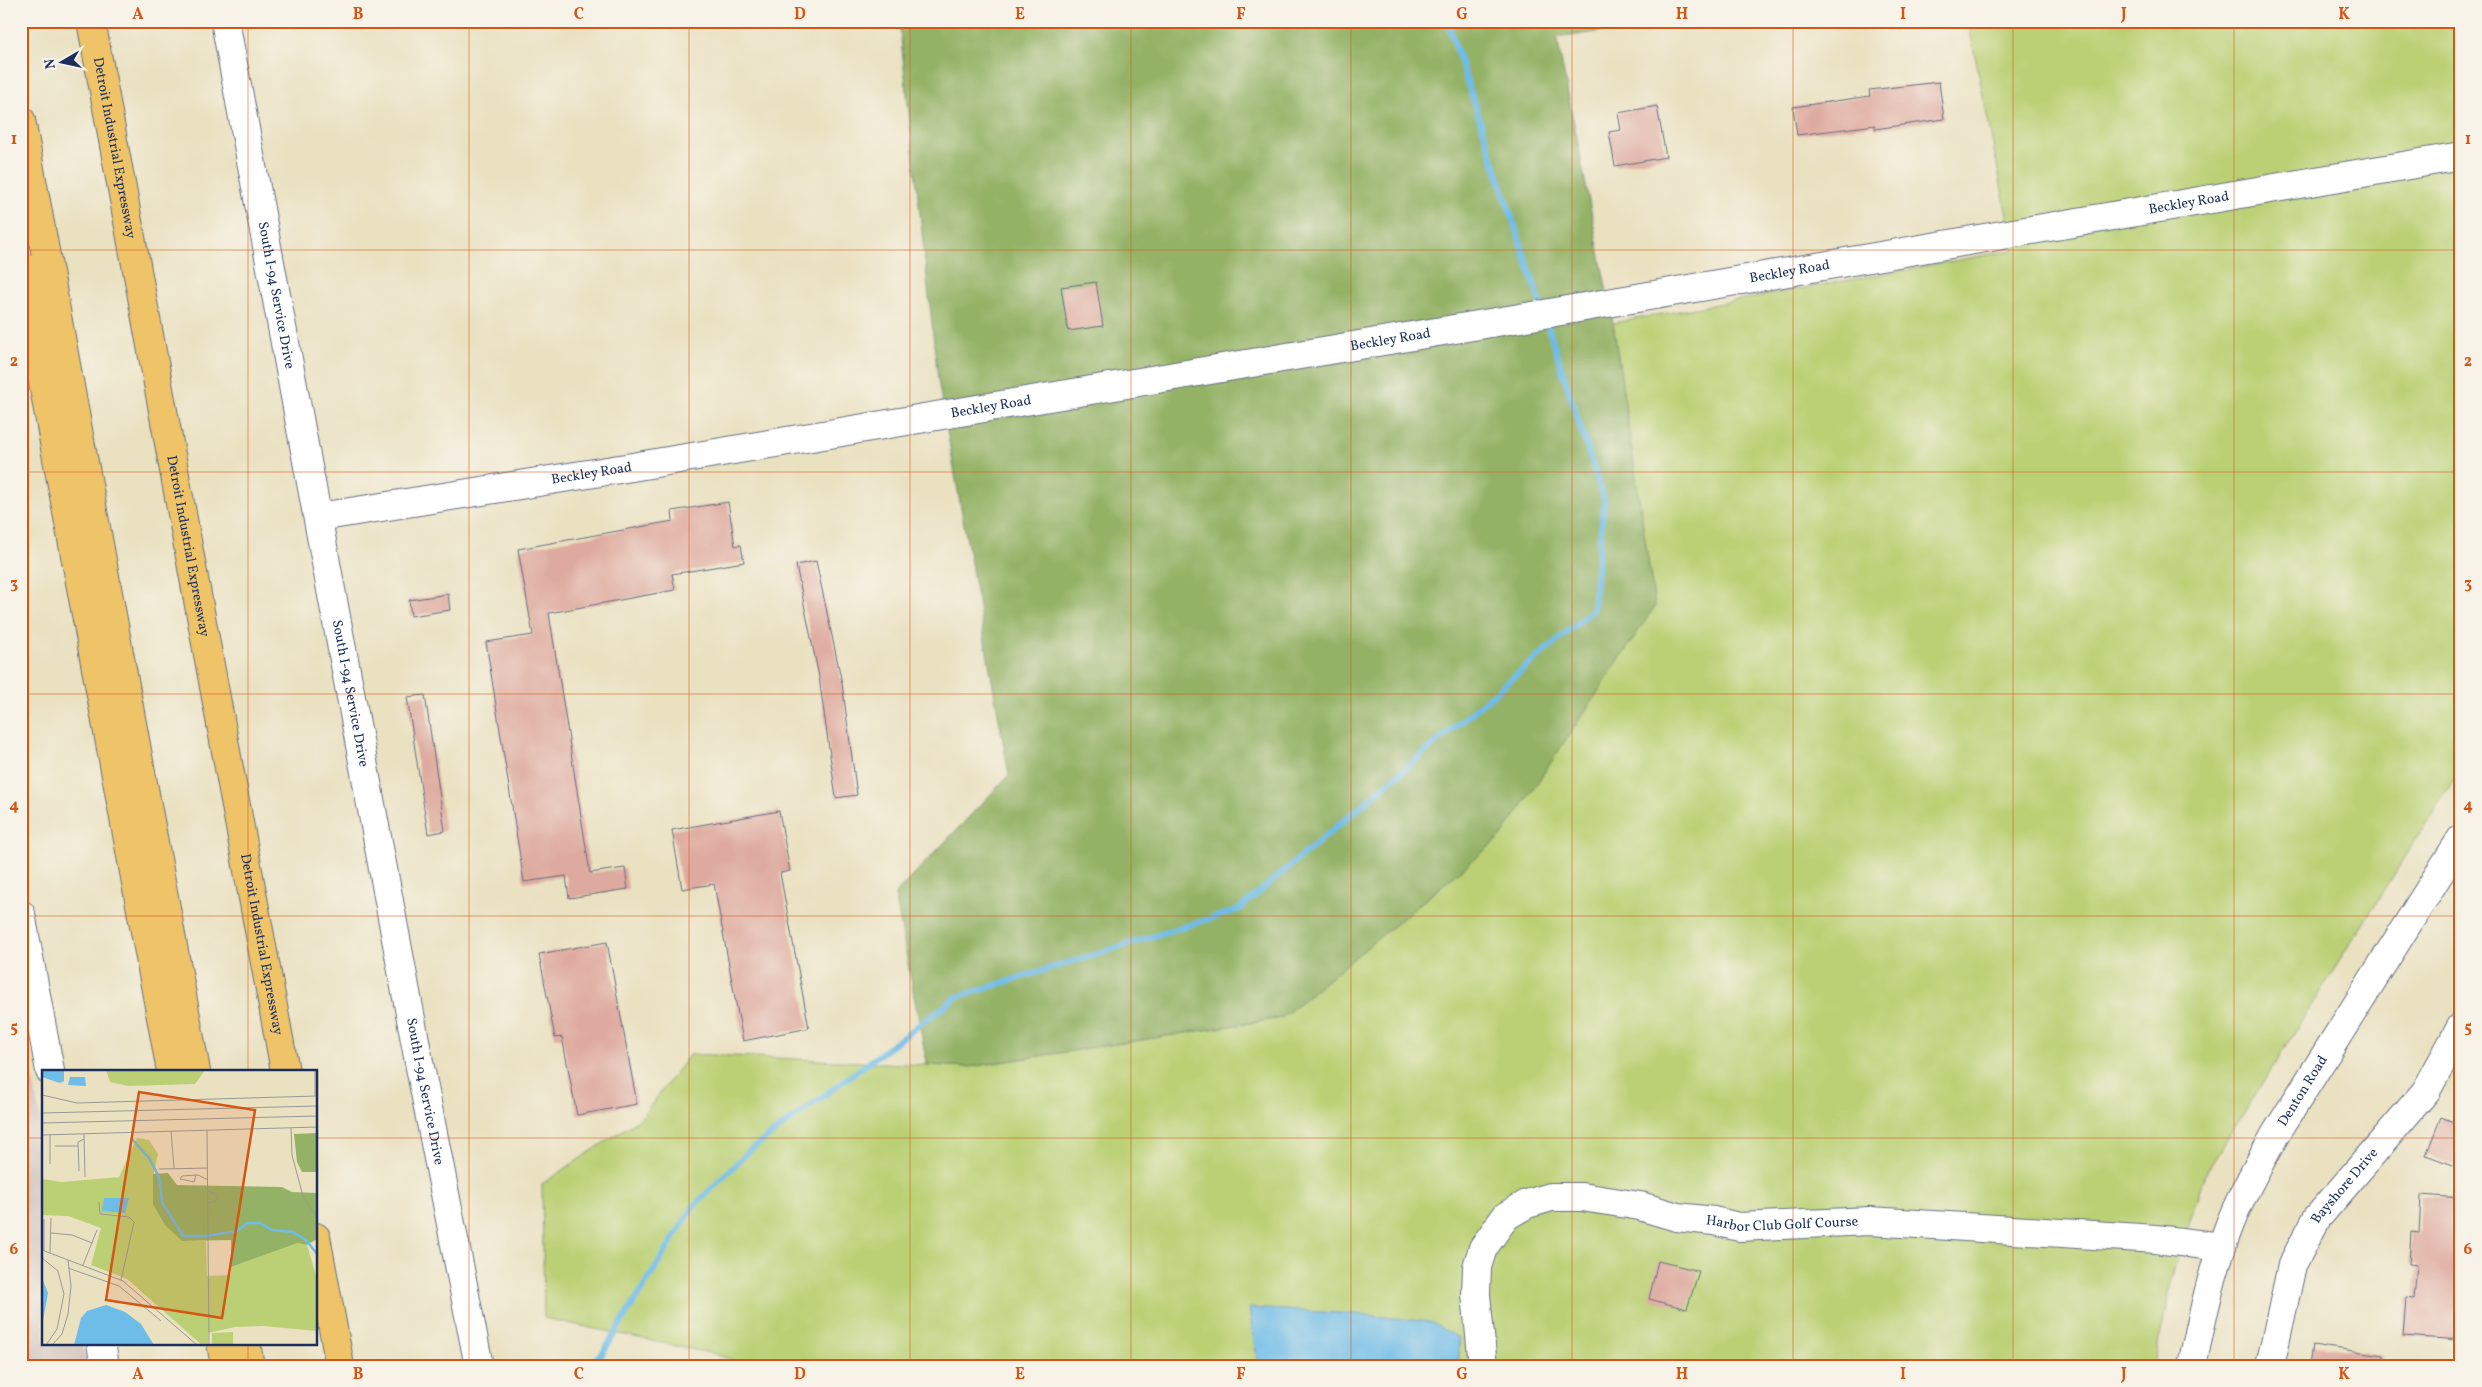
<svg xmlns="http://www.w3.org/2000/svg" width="2482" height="1387" viewBox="0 0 2482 1387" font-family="Vollkorn,serif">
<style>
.industrial{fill:#cfc0ba}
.green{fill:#bbd074;stroke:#6b8069}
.forest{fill:#94b266;stroke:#587062}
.water{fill:#6ebce8;stroke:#4476a3}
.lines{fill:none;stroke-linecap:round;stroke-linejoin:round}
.stream{stroke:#6ebce8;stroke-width:6}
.building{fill:#dea99e}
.minor-casing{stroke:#636d81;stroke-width:30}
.highway-casing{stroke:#636d81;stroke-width:30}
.minor{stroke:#fff;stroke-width:28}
.highway{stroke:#efc469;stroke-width:28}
.grid{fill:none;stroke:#d45514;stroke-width:1;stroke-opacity:0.55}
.labels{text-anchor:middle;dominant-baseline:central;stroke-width:5;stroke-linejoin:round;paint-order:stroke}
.street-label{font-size:14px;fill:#1b2f5e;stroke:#f7f3e8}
.inset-river{fill:none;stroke:#6ebce8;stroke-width:2.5}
.inset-road{fill:none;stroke:#979a99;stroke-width:1}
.view{fill:#d45514;fill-opacity:0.15;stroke:#d45514;stroke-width:2.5}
.inset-edge{fill:none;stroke:#1b2f5e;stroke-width:2.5}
.neatline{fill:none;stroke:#d45514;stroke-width:2}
.grid-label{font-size:16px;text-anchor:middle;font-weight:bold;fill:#d45514}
</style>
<rect width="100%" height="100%" fill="#f7f3e8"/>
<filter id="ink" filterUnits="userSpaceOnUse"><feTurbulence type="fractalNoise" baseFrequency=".02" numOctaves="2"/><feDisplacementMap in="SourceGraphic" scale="10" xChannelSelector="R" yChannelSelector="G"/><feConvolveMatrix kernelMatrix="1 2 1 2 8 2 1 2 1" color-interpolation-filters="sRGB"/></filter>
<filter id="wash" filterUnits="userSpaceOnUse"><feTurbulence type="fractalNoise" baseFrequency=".0096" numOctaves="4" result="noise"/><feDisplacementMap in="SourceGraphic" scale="20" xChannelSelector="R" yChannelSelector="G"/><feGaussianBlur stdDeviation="1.12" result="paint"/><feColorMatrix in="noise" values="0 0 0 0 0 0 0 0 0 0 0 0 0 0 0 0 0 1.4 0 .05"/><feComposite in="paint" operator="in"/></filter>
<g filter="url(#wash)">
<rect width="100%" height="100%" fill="#eae1c1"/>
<path class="industrial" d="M 21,1018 L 44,1137 L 44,1343 L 82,1343 L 87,1366 L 21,1366 Z"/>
<path class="green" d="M 1968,21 L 2461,21 L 2461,768 L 2204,1176 L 2172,1277 L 2154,1366 L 752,1366 L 714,1354 L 544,1318 L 542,1184 L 641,1118 L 690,1054 L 969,1067 L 1281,1018 L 1501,837 L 1654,606 L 1613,323 L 2014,250 Z"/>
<path class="forest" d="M 899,21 L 1671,21 L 1557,38 L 1613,323 L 1655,606 L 1501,837 L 1281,1018 L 969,1067 L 927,1065 L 895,894 L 1009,775 L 938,380 Z"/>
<path class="water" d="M 1249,1308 L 1357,1314 L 1430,1322 L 1459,1338 L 1459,1366 L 1258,1366 Z"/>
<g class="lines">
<path class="stream" d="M 1447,21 L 1542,308
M 586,1366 L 602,1354 L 693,1207 L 749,1151 L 957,997 L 1238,910 L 1593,610 L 1604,500 L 1546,320"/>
</g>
<g id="blocks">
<path class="building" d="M 1939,82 L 1944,119 L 1875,129 L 1875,125 L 1797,135 L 1793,107 L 1870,96 L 1869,90 Z
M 1657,106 L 1666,157 L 1615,166 L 1609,132 L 1621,130 L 1618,113 Z
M 1096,282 L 1103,326 L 1068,331 L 1061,287 Z
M 728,502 L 735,546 L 741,545 L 744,562 L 672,574 L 675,590 L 549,613 L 590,873 L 625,868 L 628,889 L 569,898 L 566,876 L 524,882 L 486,642 L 533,635 L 518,549 L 673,521 L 672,511 Z
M 816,561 L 842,683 L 857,795 L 836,798 L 819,677 L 796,565 Z
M 448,594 L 450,610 L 411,616 L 409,600 Z
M 425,695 L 445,831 L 428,834 L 407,697 Z
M 779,811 L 790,871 L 780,873 L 809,1028 L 743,1041 L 714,884 L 682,889 L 672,830 Z
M 607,942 L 637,1104 L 577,1115 L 562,1037 L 555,1038 L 539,954 Z
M 2441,1117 L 2461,1125 L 2461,1168 L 2426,1155 Z
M 2421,1195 L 2461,1198 L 2461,1340 L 2403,1336 L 2406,1298 L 2414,1299 L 2417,1265 L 2409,1264 L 2411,1232 L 2419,1233 Z
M 1658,1261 L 1699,1271 L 1687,1309 L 1649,1299 Z
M 2312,1345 L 2383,1355 L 2382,1366 L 2309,1366 Z"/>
</g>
</g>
<g filter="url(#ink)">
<use href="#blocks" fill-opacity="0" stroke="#636d81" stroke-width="1"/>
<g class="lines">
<defs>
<g id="minor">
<path id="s1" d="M 225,21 L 419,1062 L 479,1366"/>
<path id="s2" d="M 319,517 L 632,467 L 1544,314 L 2461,156"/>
<path d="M 21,914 L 50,1071"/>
<path d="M 101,1343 L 105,1366"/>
<path id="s3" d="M 1483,1366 L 1476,1294 L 1477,1267 L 1483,1248 L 1506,1216 L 1527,1204 L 1551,1197 L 1582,1197 L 1640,1206 L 1677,1217 L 1714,1221 L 1739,1227 L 1870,1221 L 2156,1239 L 2222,1247"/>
<path id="s4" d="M 2192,1366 C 2202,1318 2212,1270 2230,1224 C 2242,1193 2259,1164 2275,1135 L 2461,839"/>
<path id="s5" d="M 2270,1366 L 2292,1265 L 2317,1218 L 2426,1091 L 2461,1027"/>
</g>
<g id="highway">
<path id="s6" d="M 91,21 L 285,1071"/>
<path d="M 21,120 L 196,1071"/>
<path d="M 21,265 L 171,1071"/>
<path d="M 316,1237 L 340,1366"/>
<path d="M 221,1343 L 225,1366"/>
<path d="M 246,1343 L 250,1366"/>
</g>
</defs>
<use href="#minor" class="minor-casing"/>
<use href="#highway" class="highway-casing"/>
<use href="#minor" class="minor"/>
<use href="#highway" class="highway"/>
</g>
</g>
<path class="grid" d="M 248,21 L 248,1071M 469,21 L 469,1366M 689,21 L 689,1366M 910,21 L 910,1366M 1131,21 L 1131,1366M 1351,21 L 1351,1366M 1572,21 L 1572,1366M 1793,21 L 1793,1366M 2013,21 L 2013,1366M 2234,21 L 2234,1366M 21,250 L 2461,250M 21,472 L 2461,472M 21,694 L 2461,694M 21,916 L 2461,916M 21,1138 L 44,1138M 316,1138 L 2461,1138M 248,1343 L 248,1366"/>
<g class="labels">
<g class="street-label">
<text stroke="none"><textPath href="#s6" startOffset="129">Detroit Industrial Expressway</textPath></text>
<text stroke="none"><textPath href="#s2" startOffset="1896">Beckley Road</textPath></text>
<text stroke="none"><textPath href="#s2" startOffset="1491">Beckley Road</textPath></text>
<text stroke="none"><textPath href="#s1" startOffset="279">South I-94 Service Drive</textPath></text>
<text stroke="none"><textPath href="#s2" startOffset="1086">Beckley Road</textPath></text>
<text stroke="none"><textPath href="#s2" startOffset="681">Beckley Road</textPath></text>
<text stroke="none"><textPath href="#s2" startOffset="276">Beckley Road</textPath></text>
<text stroke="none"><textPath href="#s6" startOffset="534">Detroit Industrial Expressway</textPath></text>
<text stroke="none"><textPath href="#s1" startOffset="684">South I-94 Service Drive</textPath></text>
<text stroke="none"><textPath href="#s6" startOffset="939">Detroit Industrial Expressway</textPath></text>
<text stroke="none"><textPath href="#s1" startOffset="1089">South I-94 Service Drive</textPath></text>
<text stroke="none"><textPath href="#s4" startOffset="299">Denton Road</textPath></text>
<text stroke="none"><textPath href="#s5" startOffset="199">Bayshore Drive</textPath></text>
<text stroke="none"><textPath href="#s3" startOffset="442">Harbor Club Golf Course</textPath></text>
</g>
</g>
<g transform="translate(42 1070)">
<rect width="275" height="275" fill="#eae1c1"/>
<path d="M 64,0 L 163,0 L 153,14 L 86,16 L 68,12 ZM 95,68 L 107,70 L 116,84 L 111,107 L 140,171 L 164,171 L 165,206 L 189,205 L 189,197 L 256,173 L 265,175 L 275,209 L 275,261 L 221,256 L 193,257 L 166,263 L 166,275 L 160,275 L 85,209 L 49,195 L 59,158 L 26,146 L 0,145 L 0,109 L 20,112 L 77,107 ZM 191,262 L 191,275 L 170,275 L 170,263 Z" fill="#bbd074"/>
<path d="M 275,63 L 275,102 L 260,102 L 255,92 L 252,64 ZM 126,103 L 135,115 L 240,117 L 250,122 L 275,123 L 275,169 L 265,175 L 256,173 L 189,197 L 189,170 L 140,171 L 123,155 L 111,134 L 111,104 Z" fill="#94b266"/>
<path d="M 0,0 L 22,0 L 22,11 L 18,13 L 0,7 ZM 28,7 L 43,7 L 44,16 L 26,15 ZM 62,128 L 87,128 L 83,143 L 60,141 ZM 0,208 L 6,223 L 0,256 ZM 64,235 L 83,242 L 99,254 L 112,275 L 32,275 L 39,248 L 45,241 Z" fill="#6ebce8"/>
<path class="inset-river" d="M 89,68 L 107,88 L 117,107 L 120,132 L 141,166 L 165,166 L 195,161 L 205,153 L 218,153 L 230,160 L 251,162 L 264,170 L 275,184"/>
<path class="inset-road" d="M 273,0 L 273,26M 0,25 L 35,33 L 275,26M 0,43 L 275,36M 0,53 L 275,46M 249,58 L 250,85 L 261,126 L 275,147M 165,60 L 167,275M 129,61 L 132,98M 8,64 L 8,94M 42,64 L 43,107M 0,65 L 275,57M 13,76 L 36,76M 117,99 L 166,98M 37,101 L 36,72 L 42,69M 154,105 L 152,112 L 138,109 L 140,106 L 154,105 L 156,105 L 166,110M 166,121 L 176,125 L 174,131 L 166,133M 57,132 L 58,144 L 87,147 L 92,152 L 79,210M 9,163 L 30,165 L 50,173M 0,180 L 81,211 L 155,275M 2,181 L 2,149M 8,183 L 9,148M 0,188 L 16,201 L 22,224 L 15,259 L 4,275M 41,195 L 55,160M 26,198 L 77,216 L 119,251M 10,275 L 20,264 L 26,244 L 29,216 L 26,190"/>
<path class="view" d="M 97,22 L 213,40 L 180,248 L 64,230 Z"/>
<rect width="275" height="275" class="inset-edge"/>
</g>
<rect width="2482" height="1387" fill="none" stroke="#f7f3e8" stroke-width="55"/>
<g transform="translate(62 62) rotate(261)" stroke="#f7f3e8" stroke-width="4" paint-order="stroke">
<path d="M0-4L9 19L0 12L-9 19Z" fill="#1b2f5e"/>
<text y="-8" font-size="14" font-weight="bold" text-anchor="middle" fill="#1b2f5e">N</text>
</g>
<rect x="28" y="28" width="2426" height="1332" class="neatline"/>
<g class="grid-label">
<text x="138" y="19">A</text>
<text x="358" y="19">B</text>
<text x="579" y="19">C</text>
<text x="800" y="19">D</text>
<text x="1020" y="19">E</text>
<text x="1241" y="19">F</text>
<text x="1462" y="19">G</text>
<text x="1682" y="19">H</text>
<text x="1903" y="19">I</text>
<text x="2124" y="19">J</text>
<text x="2344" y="19">K</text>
<text x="14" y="144">1</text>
<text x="2468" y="144">1</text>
<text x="14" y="366">2</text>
<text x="2468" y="366">2</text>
<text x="14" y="588">3</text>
<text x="2468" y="588">3</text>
<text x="14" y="810">4</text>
<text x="2468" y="810">4</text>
<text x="14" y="1032">5</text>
<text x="2468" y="1032">5</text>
<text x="14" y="1254">6</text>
<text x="2468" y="1254">6</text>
<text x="138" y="1379">A</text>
<text x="358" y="1379">B</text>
<text x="579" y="1379">C</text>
<text x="800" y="1379">D</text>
<text x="1020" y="1379">E</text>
<text x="1241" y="1379">F</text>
<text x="1462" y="1379">G</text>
<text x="1682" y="1379">H</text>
<text x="1903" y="1379">I</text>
<text x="2124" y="1379">J</text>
<text x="2344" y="1379">K</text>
</g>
</svg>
